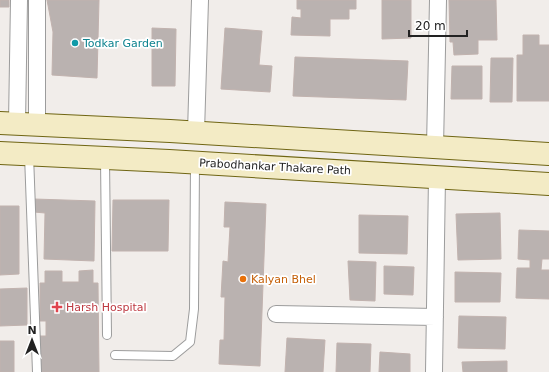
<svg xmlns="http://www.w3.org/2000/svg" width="549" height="372" viewBox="0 0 549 372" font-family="'DejaVu Sans',sans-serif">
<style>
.building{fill:#bab2b0;stroke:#c1b2ae}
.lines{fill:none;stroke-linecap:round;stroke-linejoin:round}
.lane-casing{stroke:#9c9c9c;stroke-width:10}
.street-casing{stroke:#9c9c9c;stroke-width:18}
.secondary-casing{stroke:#6f6513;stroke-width:24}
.lane{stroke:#fff;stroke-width:8}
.street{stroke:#fff;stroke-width:16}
.secondary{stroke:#f3ebc5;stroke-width:22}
.culture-dot{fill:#0f9aa8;stroke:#fff;stroke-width:1.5}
.food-dot{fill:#e8710a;stroke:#fff;stroke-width:1.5}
.health-dot{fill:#e0444e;stroke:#fff;stroke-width:1.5}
.labels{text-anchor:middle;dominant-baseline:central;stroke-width:3.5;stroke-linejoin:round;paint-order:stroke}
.culture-label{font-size:11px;fill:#0d838f;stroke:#fff;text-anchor:start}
.street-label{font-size:11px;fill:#222;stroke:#fff}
.food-label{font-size:11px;fill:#c56008;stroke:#fff;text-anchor:start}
.health-label{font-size:11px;fill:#be3a42;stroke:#fff;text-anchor:start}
</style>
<rect width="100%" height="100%" fill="#f1edea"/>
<path class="building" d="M 0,0 L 9,0 L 9,7 L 0,7 Z
M 47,0 L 99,0 L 97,78 L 52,75 L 53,32 Z
M 297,0 L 356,0 L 356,9 L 349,9 L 349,19 L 330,19 L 330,36 L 291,35 L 292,17 L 301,18 L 301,9 L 297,9 Z
M 382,0 L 411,0 L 411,38 L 382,39 Z
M 449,0 L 496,0 L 497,40 L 478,40 L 478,54 L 454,55 L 453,42 L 450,42 Z
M 152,28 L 176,29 L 175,86 L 152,86 Z
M 225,28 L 262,31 L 259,65 L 272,66 L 270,92 L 221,89 Z
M 523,35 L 539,35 L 539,45 L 549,45 L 549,101 L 517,101 L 517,55 L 523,55 Z
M 295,57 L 408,61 L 406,100 L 293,96 Z
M 491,58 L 513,58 L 512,102 L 490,102 Z
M 452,66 L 482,66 L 482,99 L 451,99 Z
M 34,199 L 95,201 L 94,261 L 44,259 L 45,213 L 34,212 Z
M 113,200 L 169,200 L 168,251 L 112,251 Z
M 225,202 L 266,204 L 260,366 L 219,364 L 220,340 L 224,340 L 225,297 L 221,297 L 223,261 L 228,262 L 230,227 L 224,227 Z
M 0,206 L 19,206 L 19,274 L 0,275 Z
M 500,213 L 501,259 L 458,260 L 456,214 Z
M 359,215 L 408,216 L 407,254 L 359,253 Z
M 519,230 L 549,231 L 549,259 L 542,259 L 541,270 L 549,270 L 549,299 L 516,298 L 517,268 L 530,268 L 530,260 L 518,259 Z
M 348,261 L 376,262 L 375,301 L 350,300 Z
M 384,266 L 414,267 L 413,295 L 384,294 Z
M 93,270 L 93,283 L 98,283 L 99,372 L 40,372 L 40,336 L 46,336 L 46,321 L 40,321 L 40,283 L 45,283 L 45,271 L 62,271 L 62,282 L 79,282 L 79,271 Z
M 455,272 L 501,273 L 500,302 L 455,302 Z
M 27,288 L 27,325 L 0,326 L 0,289 Z
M 459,316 L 506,317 L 505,349 L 458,348 Z
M 287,338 L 325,340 L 323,372 L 285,372 Z
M 0,341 L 14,341 L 14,372 L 0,372 Z
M 337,343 L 371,344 L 370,372 L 336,372 Z
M 380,352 L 410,354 L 410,372 L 379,372 Z
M 507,361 L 507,372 L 463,372 L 462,362 Z"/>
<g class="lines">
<defs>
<path id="lane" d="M 29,155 L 37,372
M 105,159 L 107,335
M 115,355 L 173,356 L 190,342 L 194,309 L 195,163"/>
<path id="street" d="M 37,0 L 37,124
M 17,123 L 19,0
M 196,132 L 200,0
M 435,147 L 438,0
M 276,314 L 435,317
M 434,372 L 437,177"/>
<path id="secondary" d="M 0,123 L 170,131 L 549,154
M 0,153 L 169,161 L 549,184"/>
</defs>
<use href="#lane" class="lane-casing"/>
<use href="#street" class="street-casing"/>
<use href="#secondary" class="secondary-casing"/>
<use href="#lane" class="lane"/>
<use href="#street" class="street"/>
<use href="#secondary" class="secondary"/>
</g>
<circle class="culture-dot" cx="75" cy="43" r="4"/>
<circle class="food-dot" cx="243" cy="279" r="4"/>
<path class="health-dot" d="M55 301h4v4h4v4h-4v4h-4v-4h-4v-4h4z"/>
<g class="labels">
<g class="culture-label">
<text x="83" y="43">Todkar Garden</text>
</g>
<g class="street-label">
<text transform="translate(275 167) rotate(3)">Prabodhankar Thakare Path</text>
</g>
<g class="food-label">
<text x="251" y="279">Kalyan Bhel</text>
</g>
<g class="health-label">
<text x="66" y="307">Harsh Hospital</text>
</g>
</g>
<g transform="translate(32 340)" stroke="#ffffff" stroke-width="3" paint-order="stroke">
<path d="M0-3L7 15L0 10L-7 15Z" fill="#222222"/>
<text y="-6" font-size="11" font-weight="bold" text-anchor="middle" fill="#222222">N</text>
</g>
<path d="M409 30v6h58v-6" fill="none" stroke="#222222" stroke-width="2"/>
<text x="415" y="30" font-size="12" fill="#222222" stroke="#ffffff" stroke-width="3" paint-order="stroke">20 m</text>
</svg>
